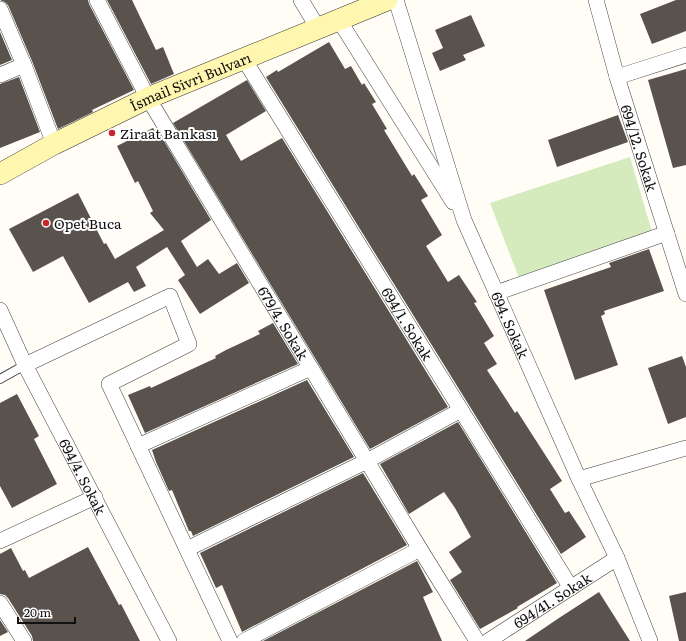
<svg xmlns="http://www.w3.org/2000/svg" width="686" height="641" viewBox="0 0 686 641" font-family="Literata,serif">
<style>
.green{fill:#d5ebbd}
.building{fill:#5a524d}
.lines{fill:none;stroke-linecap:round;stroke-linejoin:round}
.service-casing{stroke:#444;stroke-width:10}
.minor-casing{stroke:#444;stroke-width:16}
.secondary-casing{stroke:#333;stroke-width:22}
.service{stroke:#fff;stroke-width:8}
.minor{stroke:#fff;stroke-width:15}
.secondary{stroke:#fff6b0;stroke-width:21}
.poi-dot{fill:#c4262e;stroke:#fff;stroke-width:1.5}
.labels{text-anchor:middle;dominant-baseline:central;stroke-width:4;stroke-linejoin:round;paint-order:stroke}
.street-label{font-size:14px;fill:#111;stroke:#fff}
.poi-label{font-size:14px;fill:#111;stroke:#fff;text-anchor:start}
</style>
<rect width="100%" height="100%" fill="#fffdf5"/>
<path class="green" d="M 630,157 L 652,232 L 519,278 L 490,203 Z"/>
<path class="building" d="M 0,0 L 88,0 L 89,4 L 134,90 L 92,110 L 93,112 L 58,129 L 32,61 L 8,5 L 5,2 Z
M 107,0 L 132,0 L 156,50 L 163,47 L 174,74 L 151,84 Z
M 676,0 L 686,0 L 686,31 L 652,44 L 640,14 Z
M 471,15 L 485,46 L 463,55 L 466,60 L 440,71 L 432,53 L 443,48 L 435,30 Z
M 0,32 L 12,60 L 0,65 Z
M 329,42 L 345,69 L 351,66 L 362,85 L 364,83 L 376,102 L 372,104 L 387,129 L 384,130 L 412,176 L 414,174 L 428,196 L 421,200 L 442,235 L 426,246 L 448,282 L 459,275 L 477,302 L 474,303 L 494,336 L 484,343 L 497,364 L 487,370 L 515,413 L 517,411 L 562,481 L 550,489 L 565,513 L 569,511 L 586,537 L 561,554 L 266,77 L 277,70 L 278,72 Z
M 686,69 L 686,165 L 673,168 L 648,80 Z
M 19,77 L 40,132 L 0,148 L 0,84 Z
M 247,80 L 266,111 L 226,135 L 241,161 L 282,138 L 448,407 L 370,449 L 173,123 Z
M 618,115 L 628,142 L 557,167 L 548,140 Z
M 153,128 L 156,133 L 158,131 L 211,220 L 181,241 L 197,267 L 208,259 L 219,274 L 237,263 L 249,283 L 200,314 L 178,280 L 185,275 L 167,247 L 136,267 L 146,286 L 134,292 L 128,282 L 89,303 L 63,256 L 33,272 L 9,229 L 78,193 L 104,244 L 106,243 L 115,259 L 164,230 L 150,213 L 153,211 L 138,181 L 135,183 L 117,146 Z
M 649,249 L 664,291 L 604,311 L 605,314 L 601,316 L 618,365 L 575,380 L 544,290 L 611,267 L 609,263 Z
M 273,323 L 298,364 L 145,433 L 128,395 L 150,386 L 151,388 L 216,358 L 215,356 L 226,350 L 260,334 L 258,331 Z
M 682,356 L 686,367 L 686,417 L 668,424 L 648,368 Z
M 307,380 L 354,457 L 193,536 L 191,531 L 189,531 L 172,490 L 169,491 L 156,462 L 152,450 Z
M 17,394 L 39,436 L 34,439 L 57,484 L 12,508 L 0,486 L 0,403 Z
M 458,422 L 557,583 L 517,607 L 518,608 L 480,629 L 450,580 L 462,572 L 449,552 L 471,537 L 455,508 L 444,492 L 409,514 L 380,464 Z
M 363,473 L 407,545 L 242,632 L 222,585 L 216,588 L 200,553 Z
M 88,547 L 119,605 L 121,604 L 140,641 L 33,641 L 32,636 L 8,598 L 5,595 L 0,594 L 0,554 L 11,548 L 23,571 L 25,570 L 29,578 Z
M 417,561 L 433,592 L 423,597 L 442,641 L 263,641 Z
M 599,592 L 630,641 L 525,641 L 559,618 Z
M 686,592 L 686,641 L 679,641 L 669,596 Z
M 0,620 L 8,632 L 0,636 Z"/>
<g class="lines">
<defs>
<path id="service" d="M 0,379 L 25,365"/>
<g id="minor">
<path id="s1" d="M 97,0 L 148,98 L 420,549 L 477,641"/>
<path d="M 301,0 L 318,28"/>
<path id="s2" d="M 396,0 L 464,220 L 579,479 L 617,558 L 650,641"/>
<path id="s3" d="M 596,0 L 617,77 L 686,294"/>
<path d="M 0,9 L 24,65 L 54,144"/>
<path d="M 339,20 L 453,202"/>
<path id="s4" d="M 244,59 L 571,588"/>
<path d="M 0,75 L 24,65"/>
<path d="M 617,77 L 686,55"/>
<path d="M 496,293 L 667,233"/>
<path id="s5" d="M 0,310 L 25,365 L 169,641"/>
<path d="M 25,365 L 170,296 L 189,344 L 109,384 L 230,641"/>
<path d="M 138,446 L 311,368"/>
<path d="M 579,479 L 686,448"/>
<path d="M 0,541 L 95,497"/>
<path d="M 187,549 L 367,461 L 461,410"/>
<path d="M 0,603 L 24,641"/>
<path d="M 244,641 L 420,549"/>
<path id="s6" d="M 488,641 L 617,558"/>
</g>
<g id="secondary">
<path id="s7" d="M 0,174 L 54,144 L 148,98 L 387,0"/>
</g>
</defs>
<use href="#service" class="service-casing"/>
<use href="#minor" class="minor-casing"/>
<use href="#secondary" class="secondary-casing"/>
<use href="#service" class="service"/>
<use href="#minor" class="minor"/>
<use href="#secondary" class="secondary"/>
</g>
<g class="poi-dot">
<circle cx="112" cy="133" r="4"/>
<circle cx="46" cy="223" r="4"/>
</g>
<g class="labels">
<g class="street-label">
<text stroke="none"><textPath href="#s7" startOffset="212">İsmail Sivri Bulvarı</textPath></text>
<text stroke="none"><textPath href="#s3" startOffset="154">694/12. Sokak</textPath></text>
<text stroke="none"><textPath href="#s1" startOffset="373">679/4. Sokak</textPath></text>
<text stroke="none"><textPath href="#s4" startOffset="311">694/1. Sokak</textPath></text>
<text stroke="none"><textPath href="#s2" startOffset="345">694. Sokak</textPath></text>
<text stroke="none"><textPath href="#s5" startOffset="186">694/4. Sokak</textPath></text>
<text stroke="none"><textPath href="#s6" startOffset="76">694/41. Sokak</textPath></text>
</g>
<g class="poi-label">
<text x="120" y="133">Ziraat Bankası</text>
<text x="54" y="223">Opet Buca</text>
</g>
</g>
<path d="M18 617v6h57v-6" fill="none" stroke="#111111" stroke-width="2"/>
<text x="24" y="617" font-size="12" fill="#111111" stroke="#ffffff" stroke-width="3" paint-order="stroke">20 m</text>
</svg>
